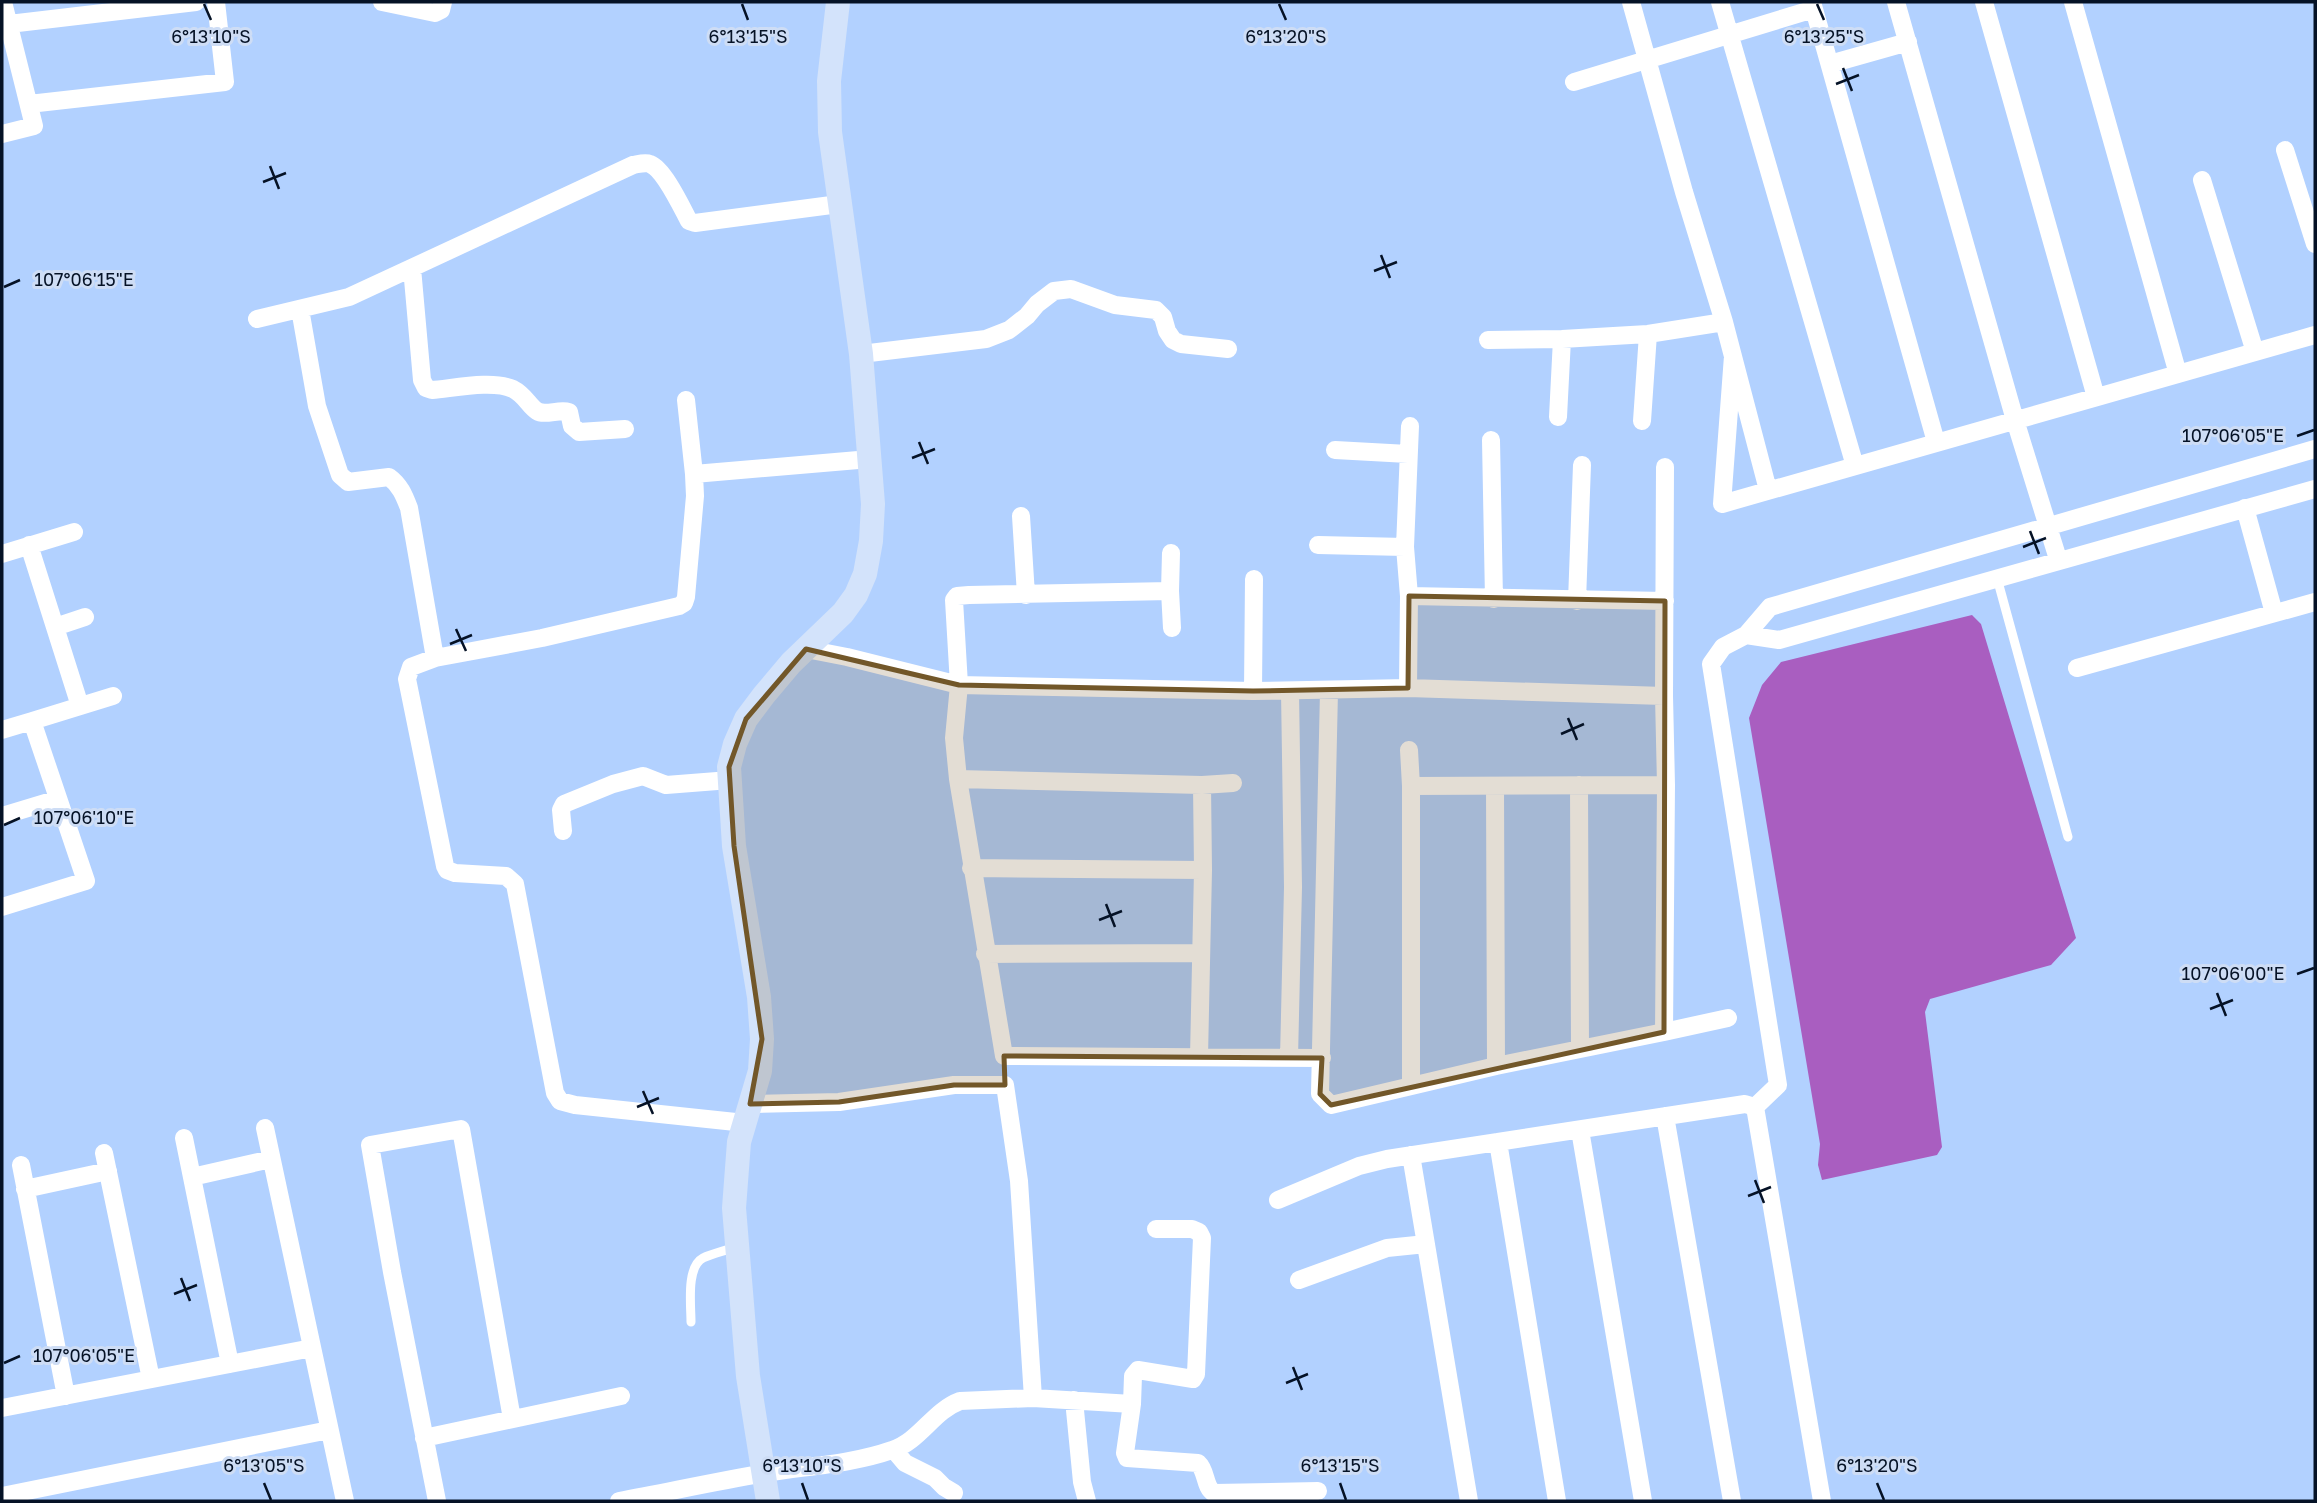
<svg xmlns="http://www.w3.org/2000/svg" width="2317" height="1503" viewBox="0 0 2317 1503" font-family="'Golos Text',sans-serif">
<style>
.water{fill:#a95ec0}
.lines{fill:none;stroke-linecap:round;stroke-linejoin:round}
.lane{stroke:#fff;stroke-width:9}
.street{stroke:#fff;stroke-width:18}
.secondary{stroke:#d3e3fb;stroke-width:24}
.marked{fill:#725729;fill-opacity:0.2;stroke:#725729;stroke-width:5;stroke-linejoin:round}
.ticks{fill:none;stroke:#051226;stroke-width:2.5}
.ticks-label{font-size:18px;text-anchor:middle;fill:#051226;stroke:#ceddf5;stroke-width:6;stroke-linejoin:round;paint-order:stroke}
</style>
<rect width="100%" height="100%" fill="#b2d1ff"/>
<path class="water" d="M 1972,615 L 1981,624 L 2076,938 L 2051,965 L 1930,999 L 1925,1012 L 1942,1147 L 1937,1155 L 1822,1180 L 1818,1165 L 1820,1144 L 1749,718 L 1762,685 L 1781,662 Z"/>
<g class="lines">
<path class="lane" d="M 1997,578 L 2068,837
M 691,1322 C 691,1305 686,1267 703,1258 C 713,1253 725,1251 735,1247"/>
<path class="street" d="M 382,2 L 435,13 L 441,10 L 443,2
M 1631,2 L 1684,192 L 1724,322 L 1768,490
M 1720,2 L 1855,466
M 1812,2 L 1936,442
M 1896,2 L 2015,420 L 2058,559
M 1984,2 L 2096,397
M 2073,2 L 2178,374
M 9,24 L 196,2
M 1830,64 L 1908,42
M 1574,82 L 1814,9
M 29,104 L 225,82 L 216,2
M 2,134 L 34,126 L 3,2
M 2285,150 L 2315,244
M 2202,180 L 2255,352
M 412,268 L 422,380 L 426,388 L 432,390 C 455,388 493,380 513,389 C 525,395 529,406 537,411 C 545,416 559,409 569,412 L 572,426 L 579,432 L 625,429
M 300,309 L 317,406 L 340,475 L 348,482 L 389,477 C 400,485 404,495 409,508 L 435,658
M 257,319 L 349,297 L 633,165 C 639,164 645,162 650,164 C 664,169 682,208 689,221 L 695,223 L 839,204
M 1488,340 L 1562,339 L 1648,334 L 1724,322
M 861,354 L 986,339 L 1009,330 L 1027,316 L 1037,304 L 1054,291 L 1071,289 L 1115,305 L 1156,310 L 1163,317 L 1167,331 L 1173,340 L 1181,344 L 1228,349
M 1733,356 L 1722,504 L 2315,335
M 686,400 L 694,474
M 1558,417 L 1562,339
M 1642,421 L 1648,334
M 1491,440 L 1494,599
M 1335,450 L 1408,454
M 2245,508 L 2274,613
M 1021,516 L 1026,595
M 29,545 L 80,706
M 1318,545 L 1405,547
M 1171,553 L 1170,591 L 1172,628
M 2,554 L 74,532
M 1170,591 L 969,595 L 957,596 L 954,600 L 959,685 L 954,738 L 958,779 L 1004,1056 L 1322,1058
M 1409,596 L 1665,601
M 1577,601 L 1582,465
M 55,627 L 85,617
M 1746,635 L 1779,640 L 2315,489
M 806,649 L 847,657 L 959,685 L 1253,691 L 1408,688 L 1664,696 L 1666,785 L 1664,1032 L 1496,1066 L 1331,1105 L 1320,1094 L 1329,691
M 2077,668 L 2315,602
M 1408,688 L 1409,596 L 1405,547 L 1410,426
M 1253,691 L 1254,579
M 1664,696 L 1665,467
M 32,721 L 113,696
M 2,730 L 32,721 L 86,881 L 2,907
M 1409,750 L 1411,786 L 1411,1086
M 958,779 L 1202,785 L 1233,783
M 1579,785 L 1580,1049
M 1411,786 L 1666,785
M 1495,786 L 1496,1066
M 2,816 L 58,799
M 563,831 L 561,810 L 564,804 L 613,784 L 643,776 L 666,785 L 730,780
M 971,868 L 1203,870
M 985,954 L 1201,953
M 1664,1032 L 1728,1018
M 1199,1057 L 1203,870 L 1202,785
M 1289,1058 L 1293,887 L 1290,691
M 750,1104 L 839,1102 L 954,1085 L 1005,1085 L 1019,1181 L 1033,1398
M 1755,1107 L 1822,1501
M 1665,1116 L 1732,1501
M 745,1123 L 575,1105 L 560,1101 L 555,1093 L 515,884 L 506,876 L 455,873 L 447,870 L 445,866 L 407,679 L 411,667 L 435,658 L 542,638 L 679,606 L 684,603 L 686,597 L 695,496 L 694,474 L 870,459
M 265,1128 L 345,1501
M 1580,1130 L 1643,1501
M 184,1138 L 230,1364
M 1498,1142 L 1557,1501
M 104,1153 L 151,1379
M 1411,1155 L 1469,1501
M 21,1165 L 66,1396
M 192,1177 L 271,1159
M 25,1189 L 108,1171
M 1278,1200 L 1359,1166 L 1387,1159 L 1745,1104 L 1755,1107 L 1778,1085 L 1711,664 L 1723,647 L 1746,635 L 1770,607 L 2315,449
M 1299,1280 L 1387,1248 L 1426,1244
M 1074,1400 L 1082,1482 L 1087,1501
M 1132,1404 L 1125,1453 L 1127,1458 L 1198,1463 C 1207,1471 1204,1487 1214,1493 L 1318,1491
M 2,1408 L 312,1348
M 424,1438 L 621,1396
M 894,1450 L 905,1463 L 935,1478 L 944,1487 L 954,1493
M 2,1496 L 329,1430
M 437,1501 L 392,1272 L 370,1145 L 461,1129 L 512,1419
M 619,1501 C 668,1492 717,1481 766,1473 C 808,1466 852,1464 892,1450 C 920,1441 933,1411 960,1401 L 1033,1398 L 1132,1404 L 1133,1376 L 1138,1370 L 1193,1379 L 1196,1374 L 1202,1238 L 1199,1232 L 1192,1229 L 1156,1229"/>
<path class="secondary" d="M 768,1501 L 748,1376 L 734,1208 L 739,1142 L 760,1071 L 762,1039 L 759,997 L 734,846 L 729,767 L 735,744 L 746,719 L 764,695 L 791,663 L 843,613 L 856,595 L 865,574 L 871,541 L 873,504 L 861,354 L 830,132 L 829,81 L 838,2"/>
</g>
<path class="marked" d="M 1409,596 L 1665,601 L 1664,1032 L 1331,1105 L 1320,1094 L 1322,1058 L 1004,1056 L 1005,1085 L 954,1085 L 839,1102 L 750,1104 L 762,1039 L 734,846 L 729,767 L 746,719 L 806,649 L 959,685 L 1253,691 L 1408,688 Z"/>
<path class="ticks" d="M 204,4 L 211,20M 742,4 L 748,20M 1279,4 L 1286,20M 1817,4 L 1824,20M 1843,68 L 1852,91M 1836,84 L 1859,75M 270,166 L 279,189M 263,182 L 286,173M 1381,255 L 1390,278M 1374,271 L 1397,262M 4,287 L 20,280M 2297,436 L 2314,430M 919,442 L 928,464M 912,458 L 935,449M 2030,531 L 2039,554M 2023,547 L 2046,538M 456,629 L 466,651M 450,644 L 472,635M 1568,718 L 1577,740M 1561,734 L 1584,724M 4,825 L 20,818M 1106,904 L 1115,927M 1099,920 L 1122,911M 2297,974 L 2314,968M 2217,993 L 2226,1016M 2210,1009 L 2233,1000M 643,1091 L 653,1114M 637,1107 L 659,1098M 1755,1180 L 1764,1203M 1748,1196 L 1771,1187M 181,1278 L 190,1301M 174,1294 L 197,1285M 4,1363 L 20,1356M 1293,1367 L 1302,1390M 1286,1383 L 1308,1374M 264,1483 L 271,1500M 802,1483 L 808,1500M 1340,1483 L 1346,1500M 1877,1483 L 1884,1500"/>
<g class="ticks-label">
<text x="211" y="43">6°13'10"S</text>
<text x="748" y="43">6°13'15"S</text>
<text x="1286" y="43">6°13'20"S</text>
<text x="1824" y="43">6°13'25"S</text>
<text x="84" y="286">107°06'15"E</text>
<text x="2233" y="442">107°06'05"E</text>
<text x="84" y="824">107°06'10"E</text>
<text x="2233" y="980">107°06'00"E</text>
<text x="84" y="1362">107°06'05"E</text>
<text x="264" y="1472">6°13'05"S</text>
<text x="802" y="1472">6°13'10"S</text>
<text x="1340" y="1472">6°13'15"S</text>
<text x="1877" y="1472">6°13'20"S</text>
</g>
<rect width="2317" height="1503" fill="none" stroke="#051226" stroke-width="7"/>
</svg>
